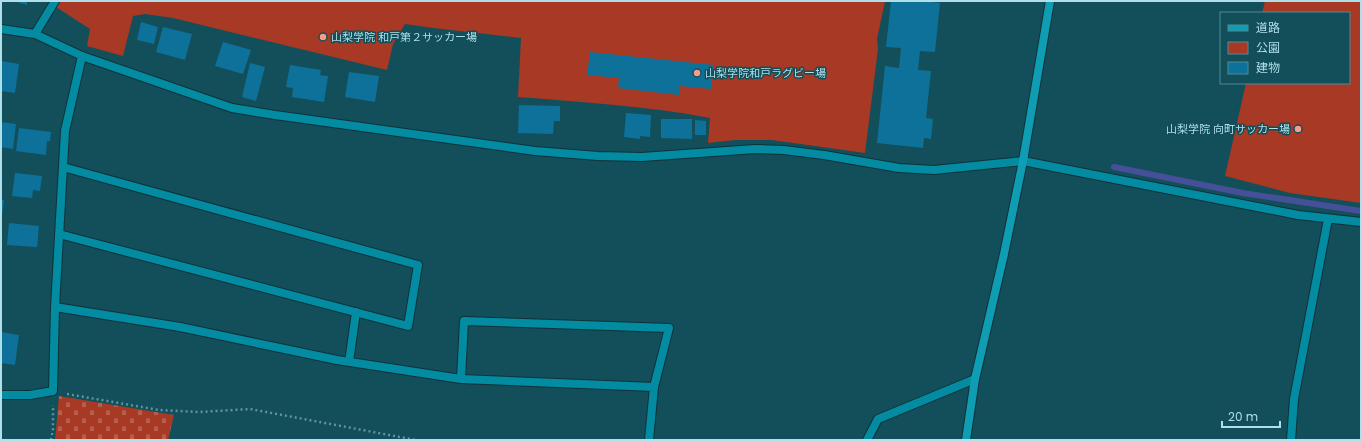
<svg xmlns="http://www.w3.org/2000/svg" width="1362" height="441" viewBox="0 0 1362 441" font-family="Poppins,'Noto Sans JP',sans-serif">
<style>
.green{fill:#a83924}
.cemetery{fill:url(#cemetery-stones)}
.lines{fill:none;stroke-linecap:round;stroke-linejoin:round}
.stream{stroke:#465098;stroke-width:6}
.building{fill:#0e7199}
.street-casing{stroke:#0f3239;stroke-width:10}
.secondary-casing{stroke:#0f3239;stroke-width:10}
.path{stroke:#5e949f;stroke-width:2.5;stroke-dasharray:2 3;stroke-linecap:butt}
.street{stroke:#038ca1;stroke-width:8}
.secondary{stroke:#0f9db4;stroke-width:8}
.poi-dot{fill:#f49d8b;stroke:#124f5a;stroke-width:1.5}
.labels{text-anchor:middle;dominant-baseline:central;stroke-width:3;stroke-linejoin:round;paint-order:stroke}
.poi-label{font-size:11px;fill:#b0dfea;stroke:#124f5a;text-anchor:start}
</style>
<defs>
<pattern id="cemetery-stones" width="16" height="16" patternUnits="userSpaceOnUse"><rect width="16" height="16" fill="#a83924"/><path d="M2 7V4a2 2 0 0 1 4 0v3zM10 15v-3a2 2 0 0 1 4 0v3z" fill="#b55f4f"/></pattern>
</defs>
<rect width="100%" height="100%" fill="#124f5a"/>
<path class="green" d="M 55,1 L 885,1 L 877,39 L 878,49 L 865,153 L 772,140 L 735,140 L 708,143 L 710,118 C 647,106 582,102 518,97 L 521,38 L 433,28 L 405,24 L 393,44 L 387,70 L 173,18 L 145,14 L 133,16 L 123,56 L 87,46 L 90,29 L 53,5 Z
M 1265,1 L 1361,1 L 1361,203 L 1290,193 L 1225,176 L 1246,83 L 1349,83 L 1349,13 L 1262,13 Z"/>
<path class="cemetery" d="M 59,396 L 174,415 L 168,440 L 55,440 Z"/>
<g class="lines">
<path class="stream" d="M 1114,167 L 1243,193 L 1361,211"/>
</g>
<path class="building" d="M 14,1 L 27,1 L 27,5 Z
M 891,1 L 924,1 L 940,3 L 935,52 L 920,51 L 918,70 L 931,71 L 926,118 L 933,119 L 931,139 L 924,138 L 923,148 L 877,143 L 885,66 L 899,68 L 901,48 L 886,47 Z
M 141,22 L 158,27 L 154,44 L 137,40 Z
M 163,27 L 192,34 L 185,60 L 156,52 Z
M 223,42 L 251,50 L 243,74 L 215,66 Z
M 590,52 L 714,65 L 711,89 L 680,86 L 679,95 L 618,88 L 619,78 L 587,75 Z
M 1,61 L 19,64 L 15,93 L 1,91 Z
M 250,63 L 265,67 L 256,101 L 242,97 Z
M 290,65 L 321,70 L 320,75 L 328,76 L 324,102 L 292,97 L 293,88 L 286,87 Z
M 349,72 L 379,76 L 375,102 L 345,97 Z
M 519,105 L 560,106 L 560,121 L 554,121 L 553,134 L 518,133 Z
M 626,113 L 651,115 L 650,137 L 640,136 L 640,139 L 624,137 Z
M 661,119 L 692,119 L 692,139 L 661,138 Z
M 695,120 L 706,121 L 706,135 L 695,135 Z
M 1,122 L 16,124 L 13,149 L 1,147 Z
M 19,128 L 51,132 L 50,141 L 47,141 L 46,155 L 16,151 Z
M 15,173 L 42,176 L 40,191 L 33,190 L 32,198 L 12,196 Z
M 1,200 L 4,200 L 2,215 L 1,215 Z
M 9,223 L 39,226 L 37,247 L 7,245 Z
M 1,332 L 19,335 L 15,365 L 1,363 Z"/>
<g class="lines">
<defs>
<path id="street" d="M 1,29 L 35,34 L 82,56 L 232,108 L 275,115 L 535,151 L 598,156 L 642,157 L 755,149 L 784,150 L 824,155 L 899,168 L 934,170 L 1023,161 L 1298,215 L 1361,222
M 35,34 L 55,1
M 82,56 L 65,131 L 55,307 L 180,327 L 337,360 L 461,379 L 654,387 L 649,440
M 59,234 L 408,326 L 418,265 L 63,167
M 349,362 L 356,312
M 461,379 L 464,321 L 669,328 L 654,387
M 1,395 L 30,395 L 53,391 L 55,307
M 867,440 L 878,419 L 975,379
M 1291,440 L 1294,399 L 1328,219"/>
<path id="secondary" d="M 966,440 L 975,379 L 1004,254 L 1023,161 L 1050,1"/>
</defs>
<use href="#street" class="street-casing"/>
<use href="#secondary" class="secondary-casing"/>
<path class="path" d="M 67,394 L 159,410 L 200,412 L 250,409 L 416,440
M 51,440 L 53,429 L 53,405"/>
<use href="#street" class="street"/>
<use href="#secondary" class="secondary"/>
</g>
<g class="poi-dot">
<circle cx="323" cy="37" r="4"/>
<circle cx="697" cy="73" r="4"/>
<circle cx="1298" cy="129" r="4"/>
</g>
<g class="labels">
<g class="poi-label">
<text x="331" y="37">山梨学院 和戸第２サッカー場</text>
<text x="705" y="73">山梨学院和戸ラグビー場</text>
<text x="1290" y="129" text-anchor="end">山梨学院 向町サッカー場</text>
</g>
</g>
<rect width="1362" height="441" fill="none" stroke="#b0dfea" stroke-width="4"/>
<rect x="1220" y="12" width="130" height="72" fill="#124f5a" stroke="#518994"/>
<rect x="1228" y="25" width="20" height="6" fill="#0f9db4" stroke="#518994"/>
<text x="1256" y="32" font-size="12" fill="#b0dfea">道路</text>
<rect x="1228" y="42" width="20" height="12" fill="#a83924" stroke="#518994"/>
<text x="1256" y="52" font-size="12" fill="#b0dfea">公園</text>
<rect x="1228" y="62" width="20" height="12" fill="#0e7199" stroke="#518994"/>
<text x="1256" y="72" font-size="12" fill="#b0dfea">建物</text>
<path d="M1222 421v6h58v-6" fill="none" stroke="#b0dfea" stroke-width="2"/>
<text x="1228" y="421" font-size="12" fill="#b0dfea" stroke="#124f5a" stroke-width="3" paint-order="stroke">20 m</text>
</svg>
